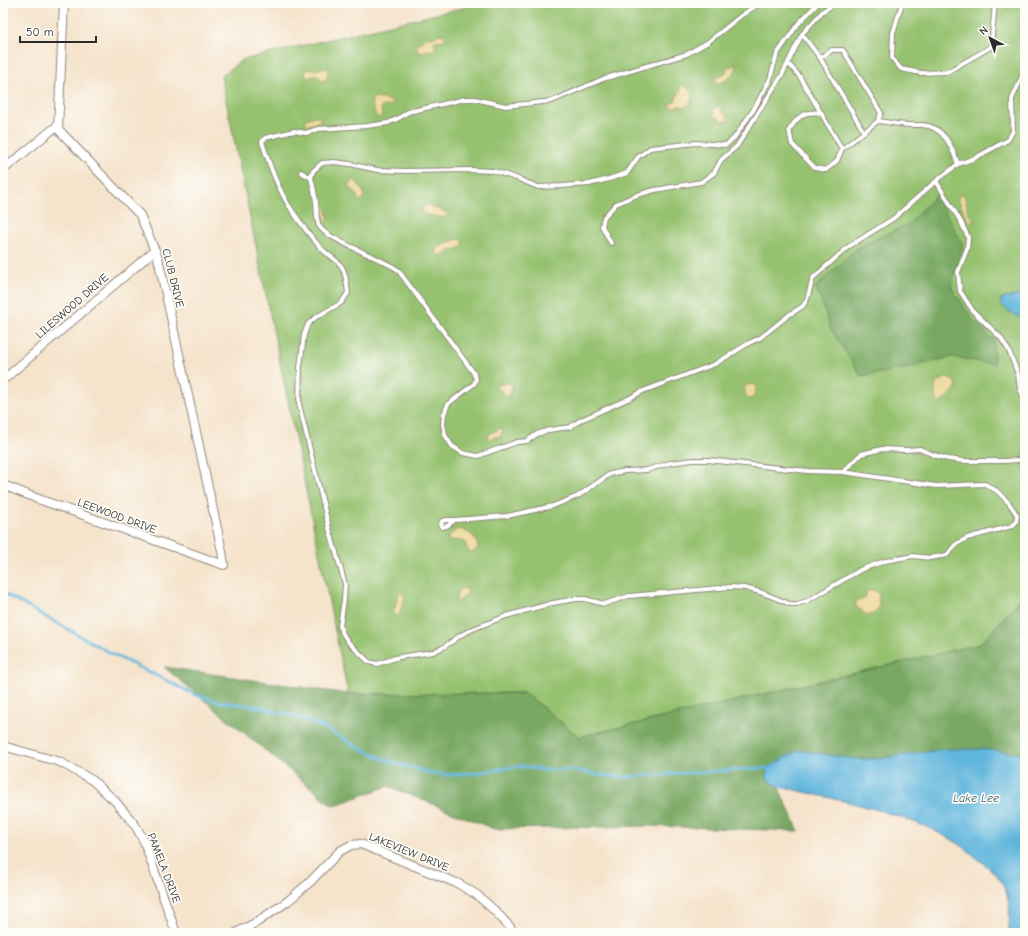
<svg xmlns="http://www.w3.org/2000/svg" width="1028" height="936" viewBox="0 0 1028 936" font-family="'Comic Neue',sans-serif">
<style>
.green{fill:#96c270;stroke:#60764e}
.forest{fill:#78a862;stroke:#526a46}
.sand{fill:#eeda9e;stroke:#8c8264}
.water{fill:#61b6dd;stroke:#467084}
.lines{fill:none;stroke-linecap:round;stroke-linejoin:round}
.stream{stroke:#61b6dd;stroke-width:3}
.service-casing{stroke:#90877b;stroke-width:6}
.minor-casing{stroke:#90877b;stroke-width:10}
.service{stroke:#fff;stroke-width:4}
.minor{stroke:#fff;stroke-width:8}
.labels{text-anchor:middle;dominant-baseline:central;stroke-width:3.5;stroke-linejoin:round;paint-order:stroke}
.street-label{font-size:11px;fill:#2b2b2b;stroke:#fdfcf7}
.water-label{font-size:12px;font-style:italic;fill:#3e5c69;stroke:#fdfcf7}
</style>
<rect width="100%" height="100%" fill="#fdfcf7"/>
<filter id="ink" filterUnits="userSpaceOnUse"><feTurbulence type="fractalNoise" baseFrequency=".025" numOctaves="2"/><feDisplacementMap in="SourceGraphic" scale="8" xChannelSelector="R" yChannelSelector="G"/><feConvolveMatrix kernelMatrix="1 2 1 2 8 2 1 2 1" color-interpolation-filters="sRGB"/></filter>
<filter id="wash" filterUnits="userSpaceOnUse"><feTurbulence type="fractalNoise" baseFrequency=".012" numOctaves="4" result="noise"/><feDisplacementMap in="SourceGraphic" scale="16" xChannelSelector="R" yChannelSelector="G"/><feGaussianBlur stdDeviation="0.9" result="paint"/><feColorMatrix in="noise" values="0 0 0 0 0 0 0 0 0 0 0 0 0 0 0 0 0 1.4 0 .05"/><feComposite in="paint" operator="in"/></filter>
<g filter="url(#wash)">
<rect width="100%" height="100%" fill="#f5e3cb"/>
<path class="green" d="M 483,3 L 1025,3 L 1025,294 L 1001,299 L 1007,310 L 1025,320 L 1025,594 L 980,644 L 579,737 L 525,693 L 348,694 L 221,76 L 242,60 Z"/>
<path class="forest" d="M 936,195 L 963,245 L 951,287 L 974,321 L 994,340 L 994,364 L 952,357 L 904,369 L 861,376 L 831,329 L 816,287 L 857,248 L 908,224 Z
M 1025,594 L 1025,754 L 981,749 L 884,758 L 854,759 L 767,768 L 767,779 L 778,786 L 799,831 L 653,826 L 494,829 L 388,786 L 333,806 L 164,667 L 348,694 L 525,693 L 579,737 L 980,644 Z"/>
<path class="sand" d="M 440,34 L 444,35 L 446,38 L 445,40 L 435,41 L 434,43 L 436,47 L 432,51 L 429,50 L 420,53 L 418,52 L 416,47 L 426,37 L 435,37 Z
M 734,65 L 737,66 C 735,76 727,80 719,83 L 714,80 L 715,78 L 724,75 L 726,72 L 726,68 Z
M 325,68 L 329,71 L 326,80 L 323,81 L 316,75 L 308,78 L 305,76 L 305,73 L 308,69 L 314,70 Z
M 683,85 C 700,94 690,111 679,106 L 674,108 L 670,107 L 669,105 L 674,102 L 681,90 L 680,87 Z
M 374,98 L 389,100 L 393,102 C 390,108 387,105 381,107 L 382,115 L 379,119 C 375,117 371,104 372,99 Z
M 718,106 L 722,108 L 722,112 L 726,114 L 729,120 L 723,121 L 717,117 L 714,118 L 713,110 Z
M 315,116 L 318,116 L 321,120 C 318,122 311,125 308,125 L 305,123 L 306,119 Z
M 354,180 L 358,183 L 365,195 L 361,201 L 358,200 L 356,193 L 349,187 L 350,182 Z
M 961,194 C 969,198 965,209 970,216 C 972,218 974,219 975,221 L 974,223 C 972,222 970,222 968,220 C 966,218 958,199 958,196 Z
M 323,204 C 327,207 328,214 328,219 L 326,221 L 324,219 L 324,213 L 320,207 Z
M 427,205 C 433,208 444,210 448,214 L 444,218 L 427,215 L 422,212 L 422,209 L 424,206 Z
M 460,239 L 463,242 L 463,245 L 460,248 C 452,249 446,254 438,256 L 436,253 L 436,249 C 443,245 451,240 460,239 Z
M 948,377 L 957,384 C 955,393 946,397 939,404 C 934,398 934,390 936,383 Z
M 507,383 L 513,385 L 510,394 L 505,397 L 502,391 L 495,389 L 499,384 Z
M 754,384 L 757,387 L 753,398 L 750,399 C 744,396 746,393 744,388 L 747,385 Z
M 501,428 L 503,429 L 501,437 L 495,437 L 489,440 L 488,438 L 489,434 Z
M 457,529 C 468,530 477,536 478,548 L 472,553 L 468,551 L 465,542 L 456,540 L 450,541 L 448,539 L 449,535 L 452,534 Z
M 462,588 L 466,589 L 468,592 L 466,595 L 458,602 L 456,601 C 456,596 457,590 462,588 Z
M 870,590 L 874,590 L 879,594 C 878,598 880,607 877,610 C 873,617 865,616 861,610 L 858,609 L 855,603 C 858,600 862,600 865,598 L 867,591 Z
M 401,591 L 405,597 L 399,616 L 395,616 L 393,613 L 399,593 Z"/>
<path class="water" d="M 1025,294 L 1025,320 L 1007,310 L 1000,303 L 1001,299 Z
M 944,749 L 981,749 L 1025,754 L 1025,933 L 1008,933 C 1011,917 1010,897 1002,883 C 996,873 987,866 978,859 C 972,854 966,848 959,844 C 908,812 837,800 778,786 L 767,779 L 767,768 L 798,750 L 854,759 L 867,759 L 884,758 Z"/>
<g class="lines">
<path class="stream" d="M 3,593 L 114,655 L 194,694 L 215,701 L 259,707 L 294,716 L 323,727 L 359,748 L 389,761 L 430,773 L 446,775 L 476,773 L 521,766 L 543,770 L 576,770 L 597,775 L 623,777 L 767,768 L 768,770"/>
</g>
</g>
<g filter="url(#ink)">
<g class="lines">
<defs>
<path id="service" d="M 902,3 L 893,33 L 892,58 L 901,69 L 921,73 L 947,72 L 991,47 L 995,3
M 802,34 L 820,58
M 788,63 L 800,77 L 842,149
M 822,113 C 804,111 799,115 789,130 L 792,144 L 815,168 L 826,170 L 837,161 L 842,149 L 878,121 L 881,113 L 843,50 L 832,50 L 820,58 L 864,132
M 958,164 L 975,158 L 1008,140 L 1013,131 L 1012,99 L 1025,70
M 301,172 L 311,178 L 313,171 L 322,163 L 334,162 L 350,164 L 377,170 L 405,171 L 471,170 L 494,171 L 516,178 L 538,187 L 562,186 L 589,184 L 609,179 L 627,173 L 638,157 L 650,148 L 696,143 L 726,145 L 734,138 L 754,109 L 770,79 L 777,54 L 798,24 L 818,3
M 311,178 C 313,186 315,194 316,202 C 317,210 316,219 319,226 C 327,240 382,258 398,270 L 473,372 L 476,379 L 474,384 L 448,404 L 444,414 L 443,424 L 445,435 L 452,446 L 463,453 L 478,456 L 517,442 L 527,441 L 537,434 L 549,430 L 570,427 L 581,420 L 630,398 L 643,391 L 715,364 L 749,343 L 760,338 L 789,315 L 803,306 L 807,299 L 813,278 L 848,247 L 894,218 L 936,181 L 958,164 C 952,147 944,126 922,125 C 918,125 914,125 910,125 C 899,125 889,122 878,121
M 936,181 L 961,222 L 968,237 L 967,249 L 958,272 L 960,291 L 973,311 L 1001,338 L 1009,351 L 1018,374 L 1020,389 L 1025,401
M 611,243 L 605,232 L 602,226 L 604,217 L 616,204 L 637,195 L 655,190 L 701,182 L 714,173 L 721,160 L 737,146 L 782,75 L 802,34 L 823,11 L 836,3
M 843,472 L 861,454 L 882,449 L 906,450 L 920,449 L 934,455 L 948,459 L 964,461 L 1004,461 L 1018,460 L 1025,457
M 455,520 L 447,526 L 442,527 L 441,524 L 442,521 L 447,520 L 455,520 L 507,516 L 553,506 L 578,496 L 610,474 L 625,471 L 647,470 L 670,463 L 693,460 L 708,460 L 808,471 L 843,472 L 936,486 L 985,484 L 997,491 L 1009,503 L 1017,515 L 1016,522 L 1012,526 L 967,538 L 955,545 L 947,555 L 930,558 L 913,556 L 885,561 L 862,569 L 807,601 L 797,604 L 790,604 L 763,593 L 745,588 L 731,587 L 629,596 L 604,604 L 585,599 L 576,599 L 553,603 L 506,616 L 473,629 L 461,635 L 444,647 L 433,652 L 399,657 L 377,664 L 369,662 L 349,643 L 343,634 L 340,626 L 344,600 L 345,584 L 329,528 L 299,404 L 300,367 L 304,335 L 308,324 L 316,317 L 341,303 L 348,293 C 347,285 346,276 343,269 C 339,260 330,257 323,250 C 312,239 302,225 293,212 C 278,190 270,166 262,142 L 265,138 L 294,131 L 306,133 L 318,129 L 367,126 L 388,123 L 399,118 L 408,112 L 465,99 L 475,99 L 506,106 L 552,101 L 603,79 L 687,54 L 708,42 L 742,15 L 760,3"/>
<path id="minor" d="M 3,170 L 58,125
M 3,380 L 155,250
M 3,485 L 41,500 L 224,565 L 222,551 L 158,258 L 140,215 L 58,129 L 64,3
M 3,746 L 60,762 L 92,780 L 115,801 L 135,825 L 144,841 L 176,933
M 236,933 L 257,922 L 288,901 L 310,882 L 340,851 L 351,845 L 361,844 L 459,884 L 477,895 L 494,910 L 510,927 L 513,933"/>
</defs>
<use href="#service" class="service-casing"/>
<use href="#minor" class="minor-casing"/>
<use href="#service" class="service"/>
<use href="#minor" class="minor"/>
</g>
</g>
<g class="labels">
<g class="street-label">
<text transform="translate(173 278) rotate(76)">CLUB DRIVE</text>
<text transform="translate(72 306) rotate(-41)">LILESWOOD DRIVE</text>
<text transform="translate(117 516) rotate(20)">LEEWOOD DRIVE</text>
<text transform="translate(409 852) rotate(22)">LAKEVIEW DRIVE</text>
<text transform="translate(164 868) rotate(69)">PAMELA DRIVE</text>
</g>
<g class="water-label">
<text x="976" y="798">Lake Lee</text>
</g>
</g>
<rect width="1028" height="936" fill="none" stroke="#fdfcf7" stroke-width="16"/>
<g transform="translate(990 38) rotate(319)" stroke="#fdfcf7" stroke-width="3" paint-order="stroke">
<path d="M0-3L7 15L0 10L-7 15Z" fill="#2b2b2b"/>
<text y="-6" font-size="11" font-weight="bold" text-anchor="middle" fill="#2b2b2b">N</text>
</g>
<path d="M20 36v6h76v-6" fill="none" stroke="#2b2b2b" stroke-width="2"/>
<text x="26" y="36" font-size="12" fill="#2b2b2b" stroke="#fdfcf7" stroke-width="3" paint-order="stroke">50 m</text>
</svg>
